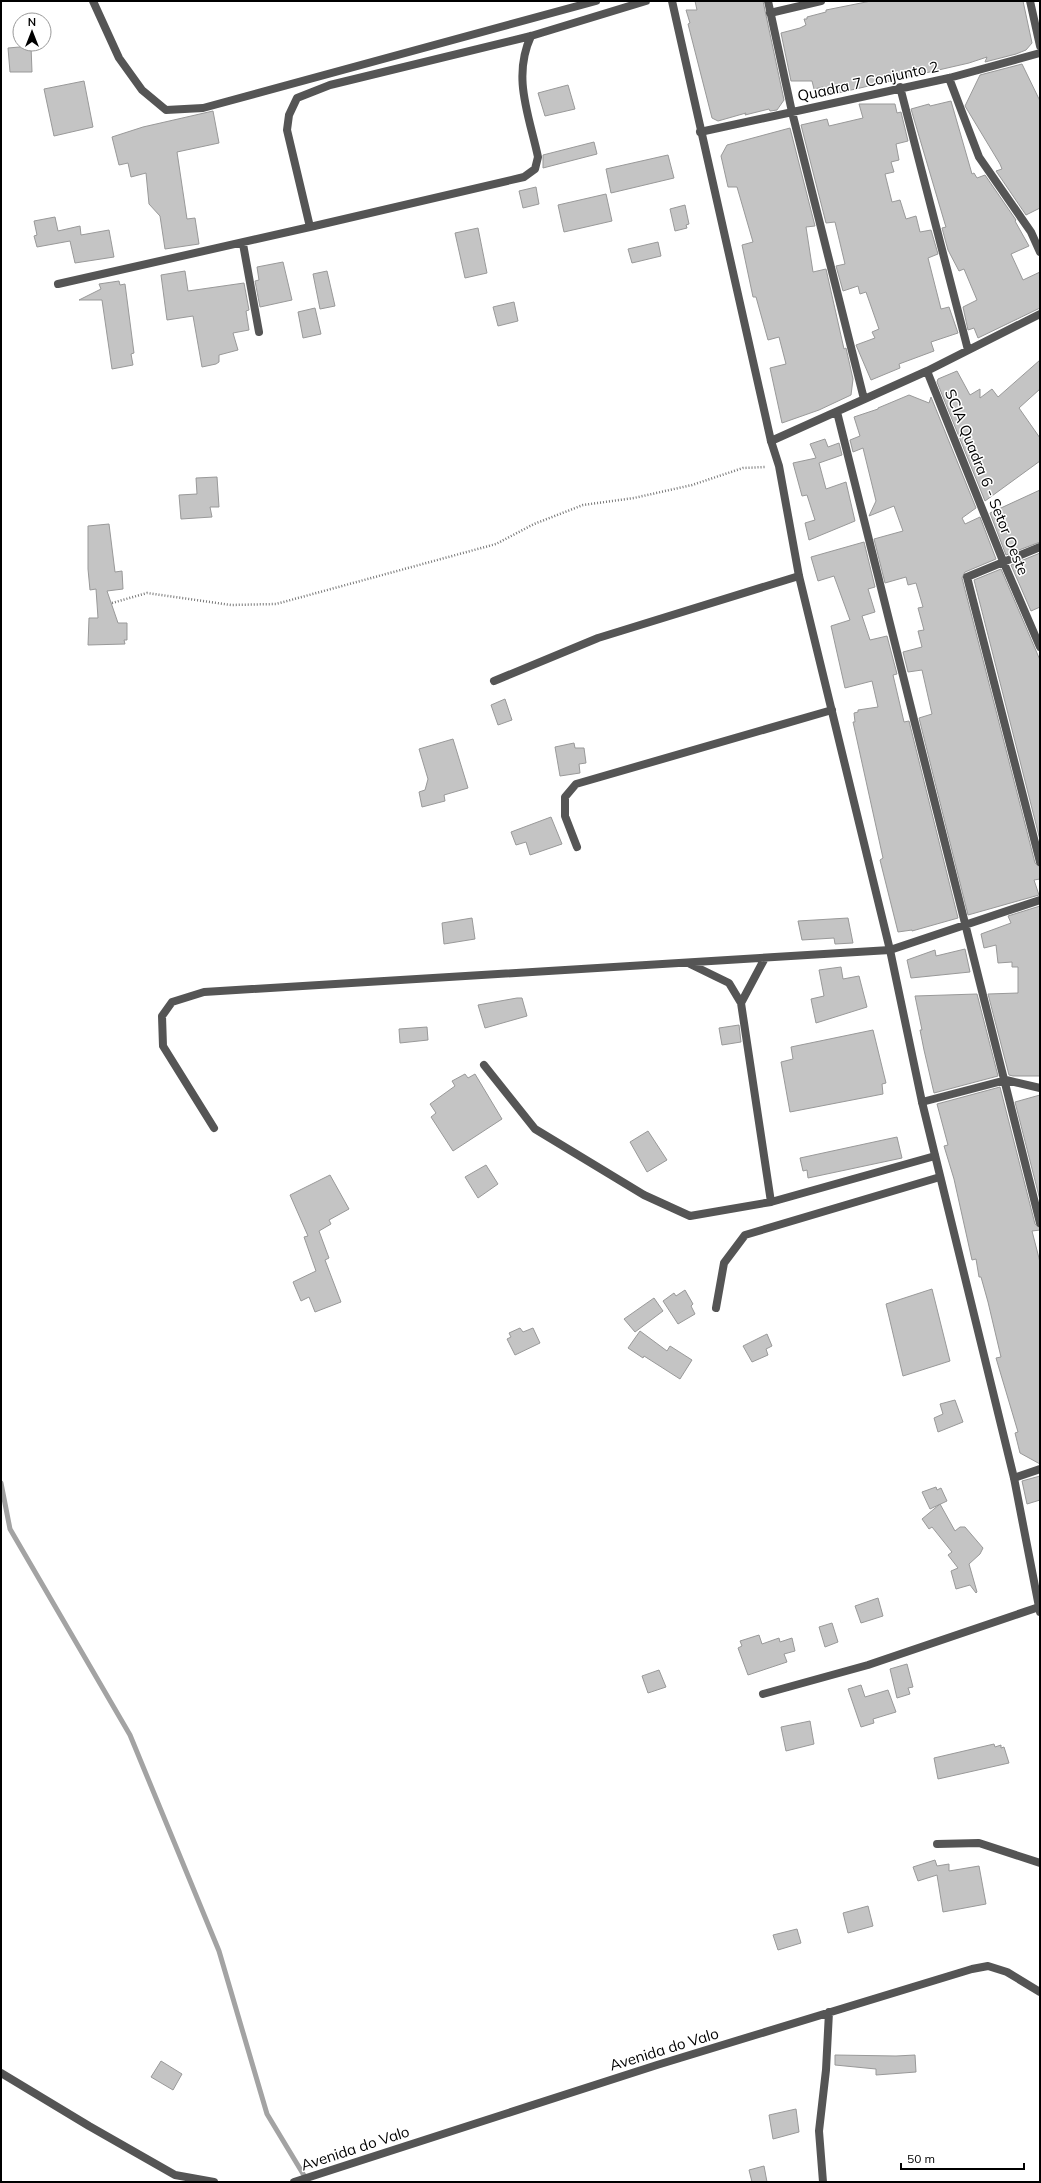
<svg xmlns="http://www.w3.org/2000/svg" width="1041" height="2183" viewBox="0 0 1041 2183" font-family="Mulish,sans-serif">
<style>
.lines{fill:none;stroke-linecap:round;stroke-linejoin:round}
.stream{stroke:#a3a3a3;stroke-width:5}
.building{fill:#c4c4c4;stroke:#999}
.path{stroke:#777;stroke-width:2.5;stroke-dasharray:1 2;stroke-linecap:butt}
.minor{stroke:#555;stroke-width:8}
.tertiary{stroke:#555;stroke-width:8}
.labels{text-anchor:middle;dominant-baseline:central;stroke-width:3;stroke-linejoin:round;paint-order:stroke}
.street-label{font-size:15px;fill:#000;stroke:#fff}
</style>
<rect width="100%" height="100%" fill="#fff"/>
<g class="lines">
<path class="stream" d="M 1,1483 L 10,1529 L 130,1735 L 219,1951 L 267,2114 L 308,2182"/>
</g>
<path class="building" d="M 695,1 L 763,1 L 784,100 L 777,110 L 770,111 L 769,109 L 745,115 L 746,113 L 718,121 L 712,118 L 688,24 L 690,23 L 686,10 L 697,10 Z
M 871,1 L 1023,1 L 1032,43 L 1026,50 L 1016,54 L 985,62 L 987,57 L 969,63 L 825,96 L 823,87 L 814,89 L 812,81 L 791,81 L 781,33 L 800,28 L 806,25 L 804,19 L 807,19 L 807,17 L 826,12 L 826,10 Z
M 31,46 L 32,72 L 10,72 L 8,48 Z
M 1022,64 L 1040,101 L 1040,208 L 1026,215 L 996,171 L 1002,169 L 1000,164 L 965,106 L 980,75 Z
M 84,81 L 93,127 L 54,136 L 44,89 Z
M 568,85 L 575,109 L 545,116 L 538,93 Z
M 951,101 L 972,174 L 974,173 L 977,178 L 985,175 L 1016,220 L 1015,221 L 1029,246 L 1011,254 L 1023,280 L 1040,272 L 1040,308 L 978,338 L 974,328 L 968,330 L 963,307 L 977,300 L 964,269 L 959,271 L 948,250 L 942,228 L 946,227 L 945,224 L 911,109 L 929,104 L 930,106 Z
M 859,104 L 895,104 L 897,113 L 901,112 L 908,141 L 896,144 L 899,160 L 891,162 L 894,172 L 885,174 L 892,202 L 900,200 L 906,219 L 916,216 L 920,232 L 931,230 L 938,254 L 928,258 L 941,309 L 949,307 L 958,333 L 931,342 L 934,351 L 899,364 L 900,368 L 871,380 L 856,345 L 875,338 L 872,332 L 879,329 L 866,292 L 860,294 L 858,286 L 843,291 L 836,266 L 845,264 L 835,222 L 826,223 L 801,125 L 827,119 L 829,126 L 863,118 Z
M 213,111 L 219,143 L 177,152 L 187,219 L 195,218 L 199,244 L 165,249 L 160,216 L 149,204 L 146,173 L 131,177 L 128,163 L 119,165 L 112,137 L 143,127 Z
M 790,128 L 815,226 L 806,227 L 813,272 L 826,269 L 844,349 L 846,348 L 853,379 L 851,395 L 819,410 L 782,423 L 770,368 L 786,364 L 779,337 L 768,340 L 756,297 L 753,297 L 742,245 L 753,242 L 737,187 L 728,187 L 721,156 L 727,145 Z
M 594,142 L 597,154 L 543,168 L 543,155 Z
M 668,155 L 674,178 L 611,193 L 606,169 Z
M 536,187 L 539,204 L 523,208 L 519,191 Z
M 606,194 L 612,221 L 564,232 L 558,205 Z
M 685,205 L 689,224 L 686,225 L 687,228 L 675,231 L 670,209 Z
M 55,217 L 58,231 L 80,226 L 81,235 L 109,230 L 114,257 L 75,263 L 70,241 L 37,247 L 34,236 L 37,235 L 34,221 Z
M 478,228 L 487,273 L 465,278 L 455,233 Z
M 658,242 L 661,256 L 632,263 L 628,249 Z
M 283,262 L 292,300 L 260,307 L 255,281 L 259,280 L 257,267 Z
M 185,271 L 188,291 L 244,283 L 249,310 L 246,311 L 249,330 L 233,333 L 238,350 L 219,355 L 219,362 L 216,364 L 202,367 L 193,316 L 167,320 L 161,275 Z
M 327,271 L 335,306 L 320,309 L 313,274 Z
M 119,281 L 120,285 L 125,284 L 134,353 L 131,354 L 133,365 L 112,369 L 102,300 L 79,300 L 101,289 L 99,284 Z
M 514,302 L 518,321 L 498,326 L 493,307 Z
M 315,308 L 321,334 L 303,338 L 298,312 Z
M 1040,360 L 1040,389 L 1019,408 L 1040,438 L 1040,461 L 985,501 L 937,382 L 938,379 L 957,371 L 970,395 L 980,389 L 980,398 L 992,389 L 998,397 Z
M 909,395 L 929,403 L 931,397 L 976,508 L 962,518 L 965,524 L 980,517 L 996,559 L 965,572 L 962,578 L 1035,863 L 1040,867 L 1040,879 L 1034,880 L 1039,895 L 968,915 L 919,718 L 932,714 L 922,670 L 908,672 L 903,652 L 922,647 L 918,631 L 924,630 L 918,608 L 923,607 L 916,583 L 908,585 L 906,577 L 885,583 L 874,539 L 903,531 L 894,506 L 869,516 L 876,501 L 863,448 L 853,452 L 850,440 L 860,436 L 854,417 L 878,409 L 878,408 Z
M 825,439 L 828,447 L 839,443 L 842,455 L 819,463 L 826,489 L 846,482 L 855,521 L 809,540 L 805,523 L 815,520 L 807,495 L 802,496 L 793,463 L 816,458 L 810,444 Z
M 217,477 L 219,507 L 210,507 L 212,517 L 181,519 L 179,495 L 197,494 L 196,478 Z
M 1040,490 L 1040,542 L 1006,555 L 990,513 Z
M 109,524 L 115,572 L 122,571 L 123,589 L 107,591 L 118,623 L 127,623 L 127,640 L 124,640 L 125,644 L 88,645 L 89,618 L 98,618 L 96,589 L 90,590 L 88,569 L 88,526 Z
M 864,542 L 875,587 L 868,589 L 875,612 L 862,616 L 870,640 L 887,636 L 897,674 L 893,675 L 904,722 L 909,721 L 958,918 L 912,931 L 912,930 L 898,932 L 880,860 L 883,858 L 853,722 L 855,722 L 854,713 L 858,712 L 858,710 L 878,707 L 872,681 L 845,688 L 831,626 L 850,620 L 834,576 L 818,581 L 811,557 Z
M 1040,553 L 1040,607 L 1031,611 L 1011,565 Z
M 1001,569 L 1040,660 L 1040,840 L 974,580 Z
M 505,699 L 512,720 L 498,725 L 491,705 Z
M 453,739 L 468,788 L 444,795 L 445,801 L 422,807 L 419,792 L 425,790 L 428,779 L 419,749 Z
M 574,743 L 575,748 L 584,748 L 586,763 L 579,764 L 580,773 L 560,776 L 555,747 Z
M 551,817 L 562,844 L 530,855 L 526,842 L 516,845 L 511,832 Z
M 1040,906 L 1040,1076 L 1013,1076 L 1009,1075 L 988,994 L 1018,993 L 1018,967 L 1012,967 L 1012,962 L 998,963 L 996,945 L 984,948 L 981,934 L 1011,923 L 1008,916 Z
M 472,918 L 475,939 L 444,944 L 442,923 Z
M 848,918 L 853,943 L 835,944 L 834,938 L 802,940 L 798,921 Z
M 965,949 L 970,972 L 911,978 L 907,960 L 935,950 L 936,956 Z
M 841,967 L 843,979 L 859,976 L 867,1007 L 816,1023 L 811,999 L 824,996 L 819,970 Z
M 977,994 L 998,1076 L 934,1093 L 924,1050 L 920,1030 L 922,1030 L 915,996 Z
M 517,998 L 522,998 L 527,1016 L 485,1028 L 478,1005 Z
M 739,1025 L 741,1042 L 722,1045 L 719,1028 Z
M 427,1027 L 428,1040 L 400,1043 L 399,1029 Z
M 873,1030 L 886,1083 L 882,1084 L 883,1094 L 790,1112 L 781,1062 L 793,1059 L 791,1047 Z
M 465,1074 L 468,1078 L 475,1074 L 502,1119 L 453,1151 L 431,1117 L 436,1113 L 430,1104 L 455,1086 L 452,1081 Z
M 1000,1087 L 1035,1224 L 1040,1228 L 1040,1230 L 1032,1231 L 1040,1262 L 1040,1464 L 1020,1453 L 1015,1433 L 1018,1432 L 996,1358 L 1001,1357 L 988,1302 L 981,1277 L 979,1277 L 976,1259 L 972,1260 L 954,1179 L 944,1146 L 948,1145 L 937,1104 Z
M 1040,1095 L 1040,1200 L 1015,1102 Z
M 648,1131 L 667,1160 L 647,1172 L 630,1142 Z
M 897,1137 L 902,1158 L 808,1178 L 807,1170 L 803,1171 L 800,1158 Z
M 486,1165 L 498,1184 L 478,1198 L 465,1177 Z
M 330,1175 L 349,1209 L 329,1220 L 331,1224 L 319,1231 L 329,1258 L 325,1260 L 341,1302 L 315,1312 L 309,1297 L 301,1301 L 293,1282 L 316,1271 L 304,1237 L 308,1236 L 290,1195 Z
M 932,1289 L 950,1361 L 903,1376 L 886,1304 Z
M 685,1290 L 693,1304 L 691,1306 L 695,1314 L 678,1324 L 663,1301 L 674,1293 L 676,1296 Z
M 654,1298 L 663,1311 L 635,1332 L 624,1319 Z
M 520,1328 L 523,1332 L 533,1328 L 540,1343 L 515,1355 L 507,1339 L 511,1337 L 509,1333 Z
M 640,1331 L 667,1351 L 670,1346 L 692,1360 L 680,1379 L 644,1356 L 643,1358 L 628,1348 Z
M 767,1334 L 772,1346 L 766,1349 L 768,1355 L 752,1362 L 743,1346 Z
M 955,1400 L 963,1422 L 938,1432 L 934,1418 L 943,1414 L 940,1404 Z
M 1040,1476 L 1040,1500 L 1027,1504 L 1022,1481 Z
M 936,1487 L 937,1490 L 941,1488 L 947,1501 L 930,1509 L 922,1492 Z
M 940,1504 L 955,1531 L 960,1527 L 965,1527 L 983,1548 L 980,1554 L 969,1564 L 977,1592 L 976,1593 L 970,1585 L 956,1589 L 951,1571 L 958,1568 L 948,1555 L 952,1552 L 932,1527 L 929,1529 L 922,1519 Z
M 878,1598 L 883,1616 L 861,1623 L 855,1606 Z
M 832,1623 L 838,1642 L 825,1647 L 819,1627 Z
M 759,1635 L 762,1644 L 779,1638 L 780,1642 L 792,1638 L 795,1651 L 784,1654 L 787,1662 L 748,1675 L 738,1648 L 742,1646 L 740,1641 Z
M 907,1664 L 913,1687 L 908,1688 L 910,1694 L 897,1698 L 890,1669 Z
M 659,1670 L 666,1687 L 648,1693 L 642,1676 Z
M 861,1685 L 865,1697 L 888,1690 L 896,1712 L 873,1719 L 874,1723 L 861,1727 L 848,1689 Z
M 810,1721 L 814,1744 L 786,1751 L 781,1727 Z
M 994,1744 L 995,1747 L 1001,1745 L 1001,1748 L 1004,1747 L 1009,1763 L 938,1779 L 934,1758 Z
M 935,1860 L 937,1866 L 949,1864 L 949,1871 L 979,1866 L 986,1904 L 943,1912 L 937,1875 L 918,1881 L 913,1867 Z
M 868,1906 L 873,1926 L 848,1933 L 843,1913 Z
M 797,1929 L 801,1943 L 778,1950 L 773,1935 Z
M 835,2055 L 896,2056 L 915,2055 L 916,2072 L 876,2075 L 876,2069 L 835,2065 Z
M 161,2061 L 182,2074 L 173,2090 L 151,2077 Z
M 796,2109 L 799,2132 L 773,2139 L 769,2115 Z
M 764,2166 L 767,2182 L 752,2182 L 749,2170 Z"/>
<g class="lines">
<path class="path" d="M 112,603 L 147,593 L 231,605 L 276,604 L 496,544 L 534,524 L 583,505 L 634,498 L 692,485 L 743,468 L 766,467"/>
<path class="minor" d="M 93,1 L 119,58 L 142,90 L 166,110 L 203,108 L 596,1
M 768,1 L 792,112 L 864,399
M 1030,1 L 1040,46
M 770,13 L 821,1
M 949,78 L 979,157 L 1031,232 L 1040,252
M 900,87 L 968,350
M 700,132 L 949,78 L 1040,53
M 310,227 L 524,177 L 535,169 L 538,157 C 529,115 512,77 531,36
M 243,244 L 259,332
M 58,284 L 310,227 L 287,130 L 289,115 L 297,98 L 330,85 L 531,36 L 646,1
M 927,371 L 1003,561 L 1040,647
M 837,412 L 1040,1223
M 771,441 L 927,371 L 1040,314
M 1040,547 L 967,577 L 1040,862
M 494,681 L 598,638 L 799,576
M 577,847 L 565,816 L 565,797 L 576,784 L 832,710
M 765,958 L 741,1003 L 771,1202
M 690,964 L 729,983 L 741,1003
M 484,1065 L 535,1129 L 644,1195 L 690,1216 L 771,1202 L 935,1156
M 922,1102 L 1006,1080 L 1040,1088
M 214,1128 L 163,1046 L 162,1016 L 172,1002 L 204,992 L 890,950 L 1040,900
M 716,1308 L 724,1263 L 745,1235 L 940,1177
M 1014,1478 L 1040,1469
M 763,1694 L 868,1665 L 1039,1607
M 937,1844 L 979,1843 L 1040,1863
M 1,2073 L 89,2126 L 175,2175 L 214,2182
M 294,2182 L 657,2065 L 972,1969 L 988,1966 L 1007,1972 L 1040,1992
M 823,2182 L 819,2131 L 826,2070 L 829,2012"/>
<path class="tertiary" d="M 672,1 L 771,441 L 779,466 L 799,576 L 890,950 L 922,1102 L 1014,1478 L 1040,1612"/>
</g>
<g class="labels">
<g class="street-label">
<text transform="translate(868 81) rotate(-12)">Quadra 7 Conjunto 2</text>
<text transform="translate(987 482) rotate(68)">SCIA Quadra 6 - Setor Oeste</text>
<text transform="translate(664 2049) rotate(-17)">Avenida do Valo</text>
<text transform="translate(355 2148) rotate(-18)">Avenida do Valo</text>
</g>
</g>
<rect width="1041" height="2183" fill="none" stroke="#000000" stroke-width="4"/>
<g transform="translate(32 32)"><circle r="19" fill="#ffffff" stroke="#999999"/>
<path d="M0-3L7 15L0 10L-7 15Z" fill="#000000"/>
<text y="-6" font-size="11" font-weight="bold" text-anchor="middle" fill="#000000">N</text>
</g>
<path d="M901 2163v6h123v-6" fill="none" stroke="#000000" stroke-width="2"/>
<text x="907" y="2163" font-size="12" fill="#000000" stroke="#ffffff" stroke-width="3" paint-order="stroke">50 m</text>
</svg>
